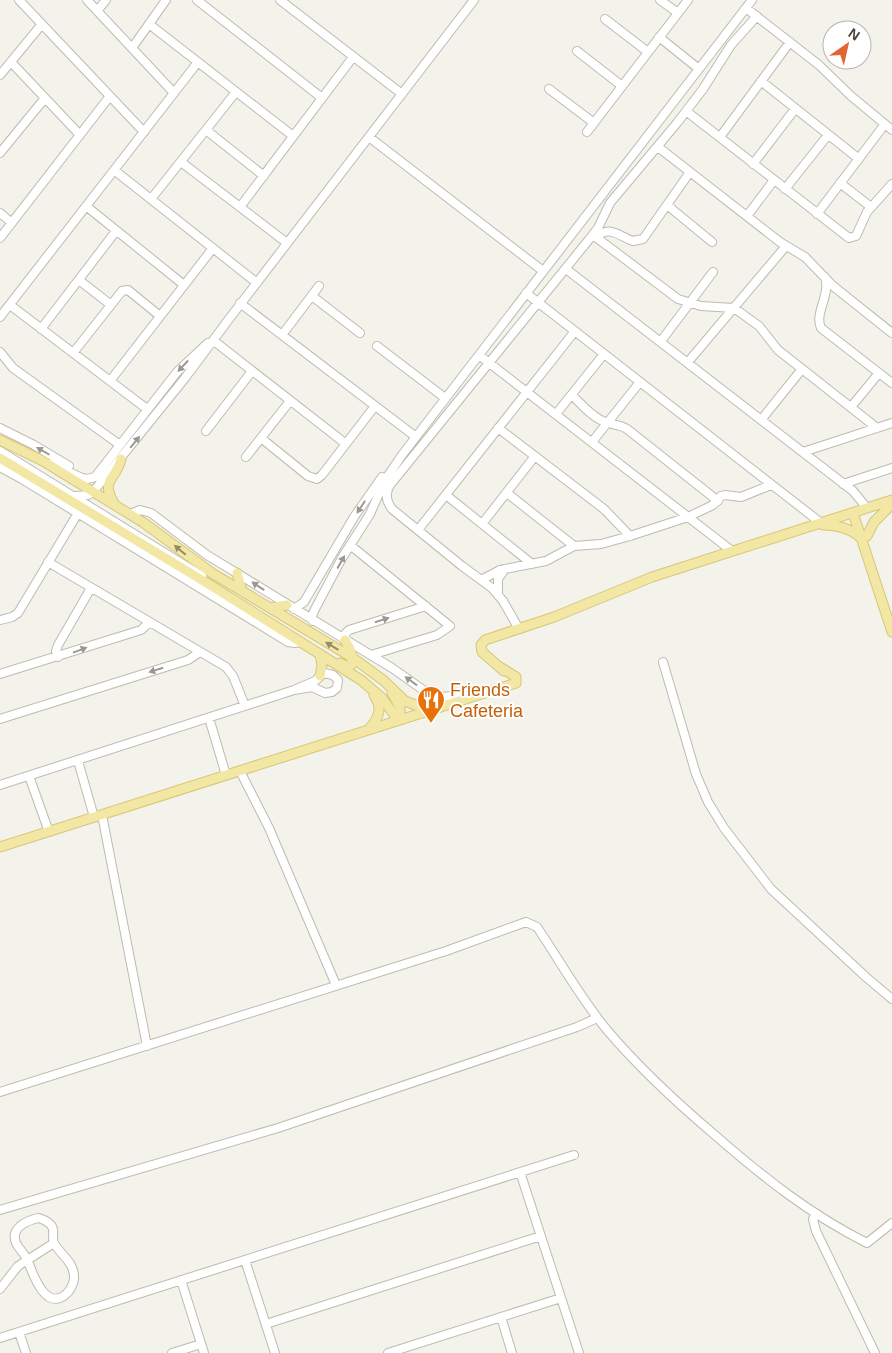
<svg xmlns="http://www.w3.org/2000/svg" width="892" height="1353" viewBox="0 0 892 1353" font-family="Helvetica,sans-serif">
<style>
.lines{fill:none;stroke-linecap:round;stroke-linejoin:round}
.minor-casing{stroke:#bebbae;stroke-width:10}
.major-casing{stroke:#d6c776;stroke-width:11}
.minor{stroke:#fff;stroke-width:8}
.major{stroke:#f3e7a5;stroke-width:9}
.oneway{fill:#9a9893}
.oneway2{fill:#948d6a}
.labels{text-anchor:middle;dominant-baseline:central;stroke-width:4;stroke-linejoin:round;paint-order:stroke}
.food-label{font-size:18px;fill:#c56008;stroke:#fff;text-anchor:start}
</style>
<rect width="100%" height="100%" fill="#f3f2eb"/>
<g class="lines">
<defs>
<path id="minor" d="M 19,0 L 144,132
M 87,0 L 174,93
M 197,0 L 322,98
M 280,0 L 402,94
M 660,0 L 678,13
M 746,8 L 819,65 L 851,96 L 892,130
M 97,11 L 106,0
M 605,19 L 648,52
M 149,24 L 293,136
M 659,37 L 699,69
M 132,48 L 166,0
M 577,51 L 622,86
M 11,62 L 80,135
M 0,75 L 42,24
M 761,81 L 859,159
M 549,89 L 594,123
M 686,111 L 849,238 L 856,236 L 867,212 L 892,184
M 206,130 L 264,176
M 587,132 L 688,0
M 369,137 L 543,271
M 720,137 L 790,42
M 658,147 L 780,242 L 805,257 L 833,286 L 892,333
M 0,153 L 45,98
M 181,162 L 287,243
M 753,164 L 795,109
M 114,170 L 257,283
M 840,183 L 871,207
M 785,189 L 828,135
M 151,199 L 236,92
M 667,205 L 712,242
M 86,206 L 184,285
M 240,207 L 353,57
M 0,213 L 12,223
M 817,214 L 885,124
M 747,216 L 774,180
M 593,235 L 678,299 L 701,306 L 734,308 L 759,326 L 778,350 L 877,428
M 595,237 C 612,225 618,236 633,241 L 643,239 L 690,172
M 0,238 L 110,96
M 566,269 L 853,491 L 867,508
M 825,277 C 831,295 814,313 821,328 L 892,383
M 79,280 L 111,305
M 526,293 L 821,523
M 312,296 L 360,333
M 240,303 L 416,437
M 10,305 L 147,409
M 0,317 L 198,62
M 41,329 L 116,231
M 282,335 L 319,286
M 214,341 L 346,444
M 661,341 L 713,272
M 377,346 L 445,398
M 0,352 L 13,368 L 120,445
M 73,353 L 122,291 L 128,290 L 160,316
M 479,355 L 732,551
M 688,362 L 786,246
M 110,381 L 213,248
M 572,395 C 581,404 591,416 603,421 C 611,425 619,424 627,429 L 718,501
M 851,407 L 879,373
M 556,414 L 604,354
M 761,420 L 802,369
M 0,428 L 34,445 L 69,466
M 498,428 L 604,509 L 630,536
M 206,431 L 252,371
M 261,438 L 308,476 L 317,479 L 322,475 L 375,406
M 592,442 L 640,382
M 0,451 L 202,576
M 803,452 L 892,423
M 246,457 L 290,401
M 51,464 L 82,478 L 87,479 L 95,477 L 177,372 L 208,343
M 0,467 L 22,479 L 288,642 L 295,643 L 301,642
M 843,484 L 892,468
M 507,493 L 574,546
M 446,495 L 532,564
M 76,496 L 88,495 L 93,492 L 185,378 L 229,319 L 474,0
M 130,514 L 140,510 L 151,513 L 207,555 L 392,668 L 429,694 L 442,697 L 460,695 L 472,697
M 482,524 L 535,456
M 418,530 L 575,331
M 350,545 L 450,626 L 437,635 L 371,655
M 48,562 L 226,667 L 233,676 L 245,706
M 481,580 L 500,570 L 546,561 L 574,546 L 601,544 L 630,536 L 688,517 L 713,505 L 721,496 L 725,495 L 741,497 L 771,485
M 498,594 L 498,579 L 505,569
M 294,609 L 304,602 L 354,517 L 382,477
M 0,620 L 12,617 L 18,613 L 78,513
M 313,621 L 312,616 L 315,609 L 342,558 L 370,514 L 385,480 L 402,455 L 752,0
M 519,629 L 503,601 L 492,588 L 462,566 L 392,509 C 386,501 385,493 390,485 L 587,242 L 598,228 L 610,203 L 677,123 L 703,89 L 731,45 L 757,16
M 345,640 L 345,634 L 349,630 L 426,606
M 58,657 L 56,651 L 58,645 L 91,588
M 663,662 L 696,774 L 708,802 L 724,828 L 771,889 L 867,978 L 892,999
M 324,673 L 333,675 L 338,680 L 337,688 L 332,692 L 325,693 L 312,687 L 294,690 L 315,681 Z
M 0,674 L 141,630 L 150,622
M 209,718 L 226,775
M 0,719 L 188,660 L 200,652
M 78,761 L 94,817
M 240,771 L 269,828 L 336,985
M 29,776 L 49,832
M 0,785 L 294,690
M 102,815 L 147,1046
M 0,1092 L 446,951 L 526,922 L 537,927 C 560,961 581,999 607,1030 C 640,1069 677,1103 716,1136 C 763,1177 811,1215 867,1243 L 892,1223
M 520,1172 L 579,1353
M 0,1210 L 278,1128 L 577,1027 L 597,1018
M 816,1214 L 813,1219 L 816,1231 L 875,1353
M 38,1218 C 43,1219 47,1221 51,1225 C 56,1231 51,1237 54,1243 C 61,1256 75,1262 74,1279 C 73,1285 70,1291 65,1295 C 44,1311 32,1271 27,1259 C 24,1253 19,1249 16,1243 C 10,1228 26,1221 38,1218 Z
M 245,1260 L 275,1353
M 181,1280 L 204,1353
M 0,1289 L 18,1266 L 54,1243
M 501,1317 L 512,1353
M 266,1324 L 541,1236
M 19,1332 L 26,1353
M 0,1338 L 574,1155
M 172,1353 L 201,1344
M 388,1353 L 561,1298"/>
<path id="major" d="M 0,440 L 43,461 L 144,523 L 212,573 L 353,658 L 383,680 L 405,701 L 418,706 L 433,707
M 0,458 L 210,585 L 361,680 L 382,698 L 398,720
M 115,505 C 99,479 116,481 121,459
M 853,513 L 892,632
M 823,525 C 838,525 850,528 861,538
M 867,536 L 874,522 L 892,504
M 237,573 L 242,591
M 270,608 L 287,605
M 320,654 L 322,665 L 320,676
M 340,663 L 348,667 L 352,664 L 351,651 L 345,640
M 504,671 L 482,652 L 481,645 L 485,640 L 554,617 L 652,577 L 892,500
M 392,693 L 400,707 L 400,720
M 369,729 C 379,718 383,708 374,695
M 0,847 L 516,683 L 516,677 L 500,667"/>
</defs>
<use href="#minor" class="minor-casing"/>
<use href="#major" class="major-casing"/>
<use href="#minor" class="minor"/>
<use href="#major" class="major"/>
</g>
<defs><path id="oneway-solid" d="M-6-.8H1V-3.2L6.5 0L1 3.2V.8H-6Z" transform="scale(1.25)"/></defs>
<g class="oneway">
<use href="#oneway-solid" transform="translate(183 366) rotate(133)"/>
<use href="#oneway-solid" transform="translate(135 442) rotate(-51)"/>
<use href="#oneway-solid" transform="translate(43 451) rotate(-150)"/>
<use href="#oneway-solid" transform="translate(361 507) rotate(123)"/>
<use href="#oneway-solid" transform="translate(341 562) rotate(-61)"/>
<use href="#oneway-solid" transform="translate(258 586) rotate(-147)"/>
<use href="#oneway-solid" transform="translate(382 620) rotate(-17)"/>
<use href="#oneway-solid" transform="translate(80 650) rotate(-20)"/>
<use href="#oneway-solid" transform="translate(156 670) rotate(163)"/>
<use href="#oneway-solid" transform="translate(411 681) rotate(-144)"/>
</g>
<g class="oneway2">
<use href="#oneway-solid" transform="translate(180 550) rotate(-140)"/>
<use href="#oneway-solid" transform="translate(332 646) rotate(-149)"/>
</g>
<defs>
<symbol id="restaurant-pin" viewBox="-11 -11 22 30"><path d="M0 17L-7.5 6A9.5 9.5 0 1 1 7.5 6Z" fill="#e8710a" stroke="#fff"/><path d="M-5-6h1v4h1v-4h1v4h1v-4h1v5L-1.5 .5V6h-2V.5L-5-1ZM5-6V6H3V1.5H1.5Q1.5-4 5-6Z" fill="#fff"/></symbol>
</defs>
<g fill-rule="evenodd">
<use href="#restaurant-pin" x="415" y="684" width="32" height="43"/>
</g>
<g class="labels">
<g class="food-label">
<text x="450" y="690">Friends<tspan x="450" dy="21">Cafeteria</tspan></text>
</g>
</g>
<g transform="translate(847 45) rotate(34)"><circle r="24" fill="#ffffff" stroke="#b5b4b0"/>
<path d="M0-4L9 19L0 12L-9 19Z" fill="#e16634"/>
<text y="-8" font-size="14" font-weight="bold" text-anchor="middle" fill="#47433a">N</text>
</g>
</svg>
